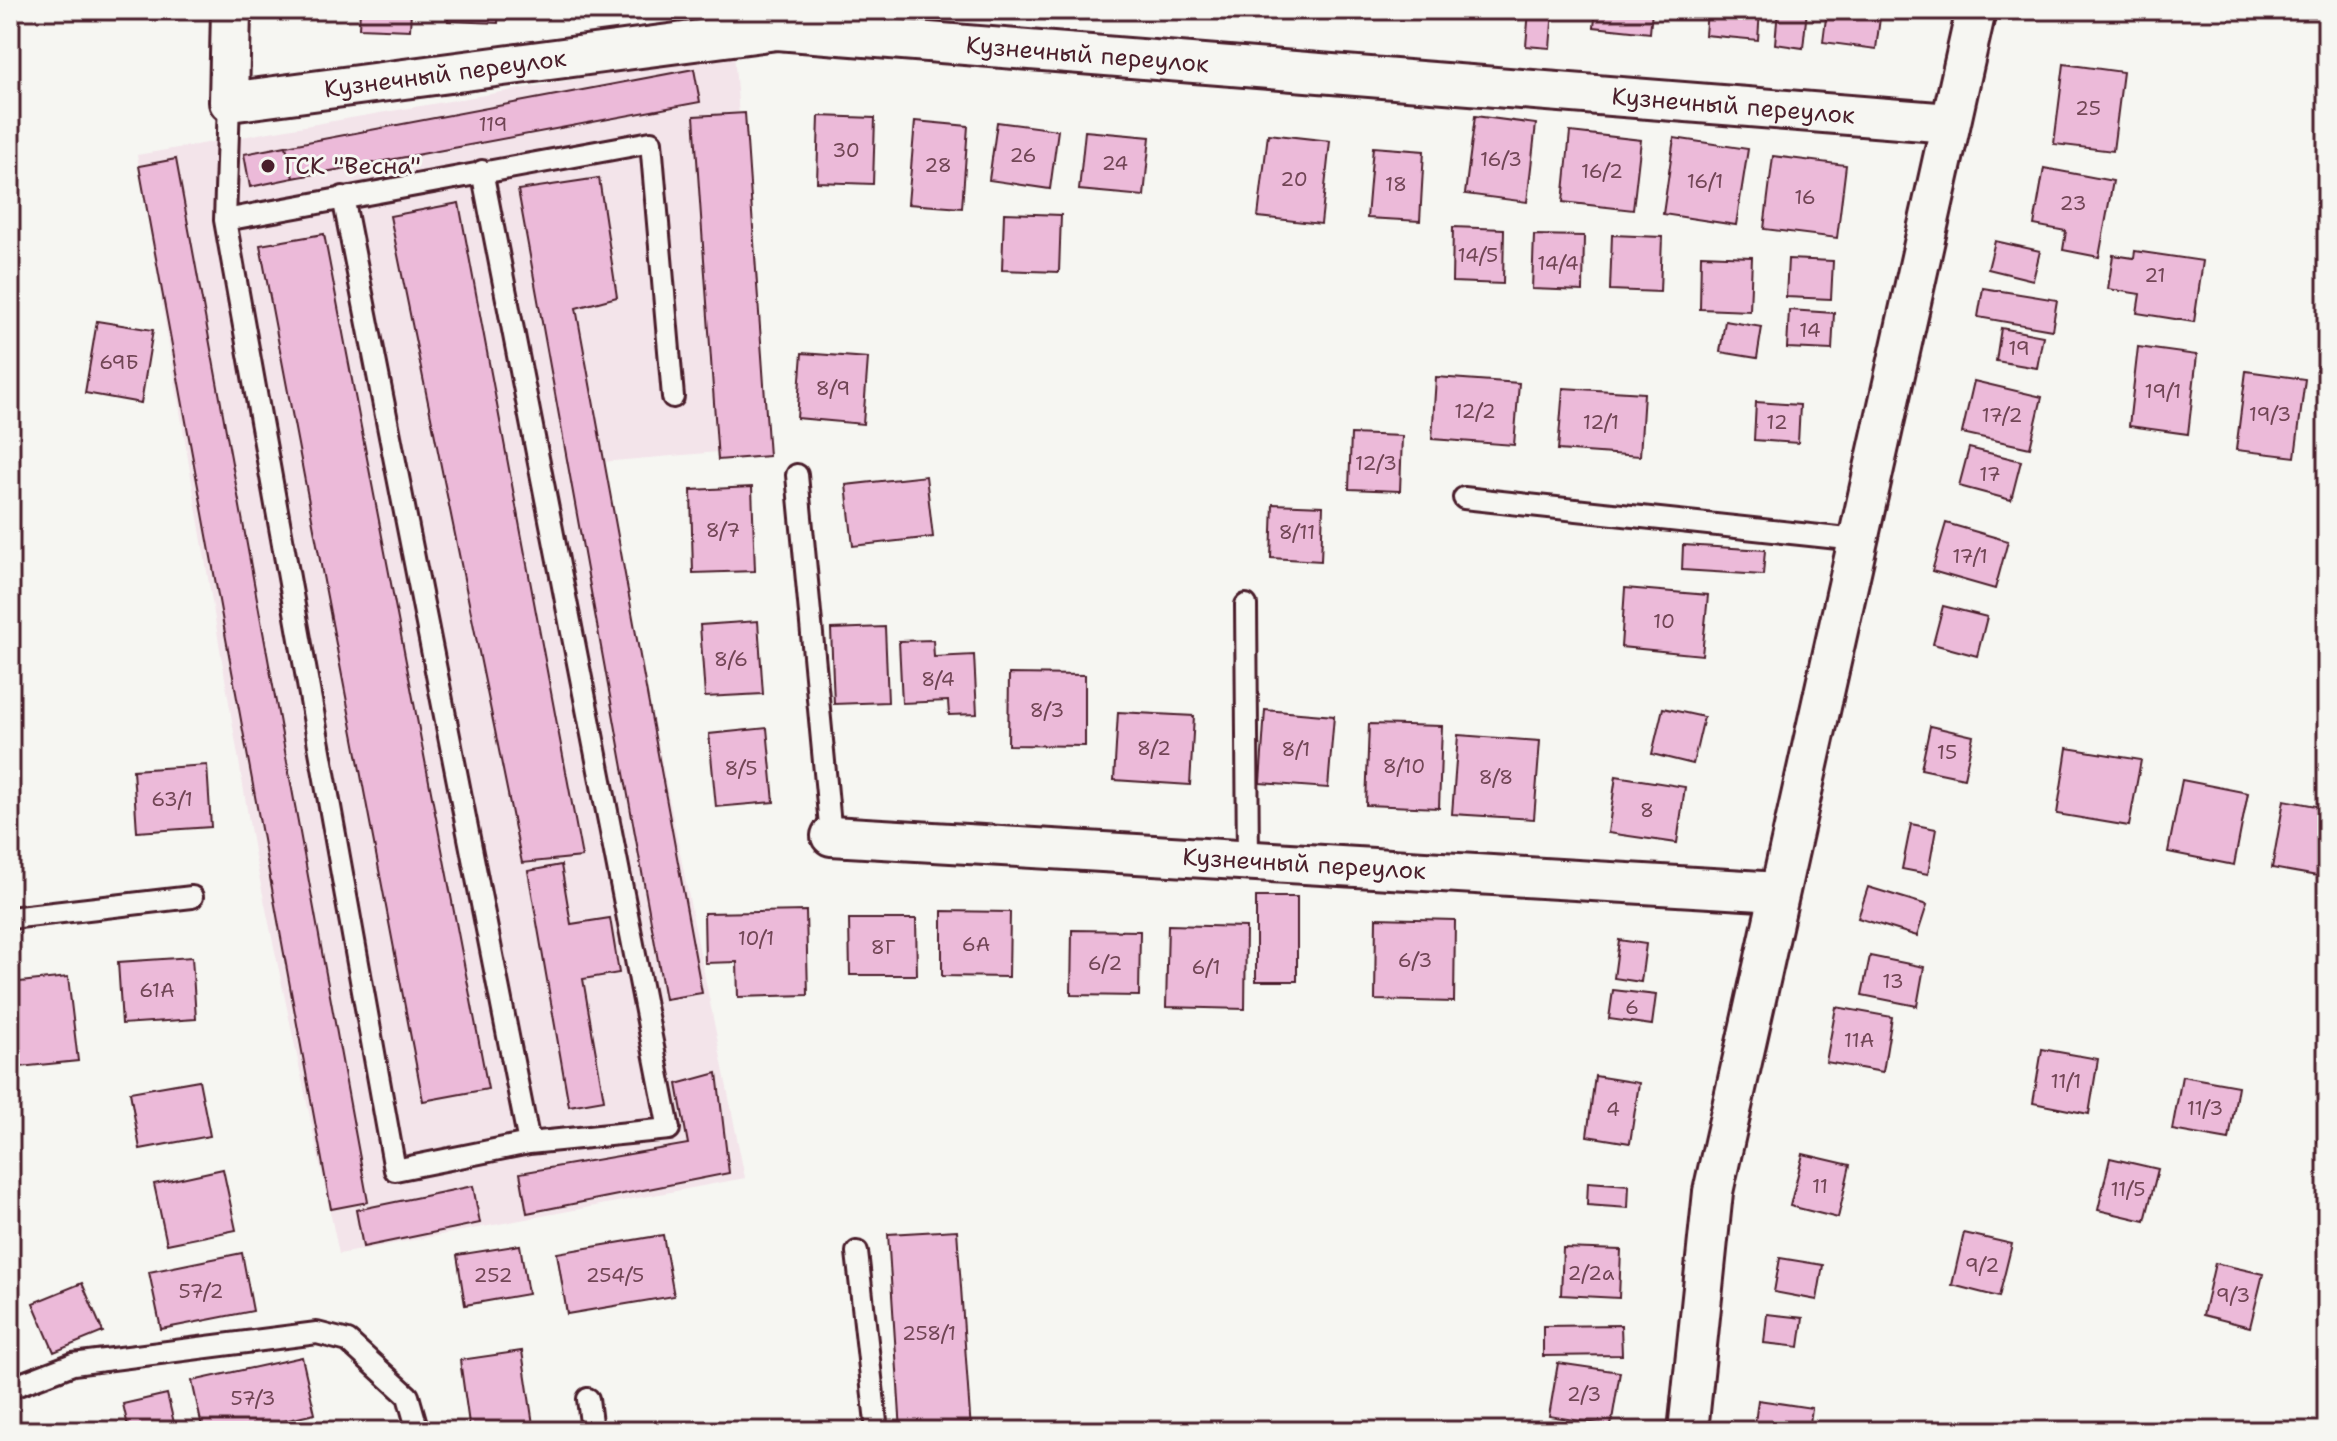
<svg xmlns="http://www.w3.org/2000/svg" width="2337" height="1441" viewBox="0 0 2337 1441" font-family="'Shantell Sans',sans-serif">
<style>
.built{fill:#f3e4ea}
.building{fill:#ecbad9;stroke:#4a1f2b;stroke-width:2}
.lines{fill:none;stroke-linecap:round;stroke-linejoin:round}
.lane-casing{stroke:#4a1f2b;stroke-width:26}
.street-casing{stroke:#4a1f2b;stroke-width:44}
.lane{stroke:#f6f6f2;stroke-width:20}
.street{stroke:#f6f6f2;stroke-width:38}
.poi-dot{fill:#4a1f2b;stroke:#f6f6f2;stroke-width:3}
.labels{text-anchor:middle;dominant-baseline:central;stroke-width:6;stroke-linejoin:round;paint-order:stroke}
.number-label{font-size:20px;fill:#724656}
.street-label{font-size:24px;fill:#4a1f2b;stroke:#f6f6f2}
.poi-label{font-size:24px;fill:#4a1f2b;stroke:#f6f6f2;text-anchor:start}
</style>
<rect width="100%" height="100%" fill="#f6f6f2"/>
<filter id="ink" filterUnits="userSpaceOnUse"><feTurbulence type="fractalNoise" baseFrequency=".0125" numOctaves="2"/><feDisplacementMap in="SourceGraphic" scale="16" xChannelSelector="R" yChannelSelector="G"/><feConvolveMatrix kernelMatrix="1 2 1 2 8 2 1 2 1" color-interpolation-filters="sRGB"/></filter>
<g filter="url(#ink)">
<path class="built" d="M 734,52 L 765,448 L 602,462 L 745,1178 L 339,1254 L 255,857 L 137,155 Z"/>
<path class="building" d="M 360,10 L 411,10 L 410,30 L 359,28 Z
M 448,10 L 499,10 L 498,23 L 448,21 Z
M 1529,10 L 1553,10 L 1550,48 L 1526,46 Z
M 1596,10 L 1652,10 L 1650,33 L 1594,27 Z
M 1707,10 L 1760,10 L 1758,40 L 1705,35 Z
M 1778,10 L 1807,10 L 1803,48 L 1775,44 Z
M 1827,10 L 1881,10 L 1876,49 L 1823,42 Z
M 2064,64 L 2123,72 L 2113,151 L 2054,144 Z
M 694,69 L 700,102 L 293,178 L 286,146 Z
M 745,113 L 769,456 L 718,460 L 694,116 Z
M 819,116 L 875,118 L 873,184 L 817,182 Z
M 1475,116 L 1536,124 L 1527,202 L 1465,194 Z
M 915,121 L 968,126 L 962,208 L 908,204 Z
M 997,122 L 1058,130 L 1050,189 L 989,180 Z
M 1085,131 L 1150,137 L 1144,196 L 1079,190 Z
M 1570,132 L 1641,140 L 1633,210 L 1563,202 Z
M 1268,134 L 1330,141 L 1321,224 L 1258,217 Z
M 1674,138 L 1748,149 L 1736,225 L 1663,214 Z
M 286,146 L 293,178 L 250,187 L 244,154 Z
M 1373,147 L 1424,151 L 1420,221 L 1367,218 Z
M 1773,156 L 1846,165 L 1837,238 L 1764,229 Z
M 176,159 L 368,1202 L 331,1209 L 139,166 Z
M 2044,168 L 2113,181 L 2099,257 L 2063,250 L 2066,231 L 2034,225 Z
M 599,178 L 617,297 L 576,308 L 702,993 L 665,999 L 518,190 Z
M 459,203 L 582,857 L 522,863 L 390,216 Z
M 1004,213 L 1061,215 L 1059,272 L 1002,270 Z
M 1453,227 L 1504,229 L 1503,284 L 1452,282 Z
M 324,234 L 488,1089 L 423,1101 L 260,245 Z
M 1534,235 L 1584,236 L 1583,291 L 1532,289 Z
M 1612,235 L 1662,237 L 1660,292 L 1610,290 Z
M 1995,241 L 2040,251 L 2033,280 L 1988,269 Z
M 2135,251 L 2203,261 L 2194,322 L 2137,313 L 2140,294 L 2108,289 L 2113,255 L 2134,258 Z
M 1701,255 L 1752,257 L 1750,311 L 1700,309 Z
M 1788,259 L 1833,261 L 1831,299 L 1786,297 Z
M 1983,288 L 2057,300 L 2052,330 L 1978,317 Z
M 1789,310 L 1834,313 L 1832,350 L 1787,348 Z
M 97,321 L 153,330 L 141,403 L 85,393 Z
M 1725,321 L 1762,327 L 1757,358 L 1720,352 Z
M 2001,328 L 2043,336 L 2037,368 L 1996,361 Z
M 2138,347 L 2197,355 L 2188,434 L 2129,426 Z
M 802,353 L 868,358 L 863,424 L 797,418 Z
M 2246,371 L 2305,379 L 2295,457 L 2236,450 Z
M 1436,377 L 1519,383 L 1514,445 L 1432,439 Z
M 1974,381 L 2042,397 L 2030,448 L 1962,433 Z
M 1563,388 L 1644,393 L 1640,456 L 1558,450 Z
M 1756,402 L 1800,405 L 1798,443 L 1754,440 Z
M 1351,434 L 1402,436 L 1400,491 L 1349,489 Z
M 1969,448 L 2021,461 L 2011,500 L 1959,486 Z
M 926,476 L 933,537 L 853,546 L 846,485 Z
M 752,487 L 755,571 L 693,573 L 691,490 Z
M 1273,504 L 1323,506 L 1321,561 L 1271,558 Z
M 1946,523 L 2008,541 L 1995,589 L 1932,571 Z
M 1683,545 L 1765,550 L 1763,575 L 1682,570 Z
M 1625,588 L 1708,595 L 1702,655 L 1621,647 Z
M 1943,606 L 1987,617 L 1977,656 L 1933,644 Z
M 758,621 L 763,694 L 705,697 L 700,625 Z
M 885,627 L 888,702 L 834,704 L 831,629 Z
M 933,640 L 934,657 L 974,655 L 977,714 L 949,715 L 948,701 L 902,703 L 899,641 Z
M 1009,674 L 1085,675 L 1085,746 L 1008,745 Z
M 1663,708 L 1704,717 L 1693,764 L 1652,754 Z
M 1265,710 L 1334,716 L 1328,788 L 1260,783 Z
M 1118,712 L 1194,716 L 1190,785 L 1114,780 Z
M 1369,724 L 1442,726 L 1439,808 L 1366,805 Z
M 1930,726 L 1973,736 L 1964,778 L 1921,769 Z
M 767,728 L 774,802 L 716,807 L 709,734 Z
M 1458,735 L 1540,741 L 1534,819 L 1452,814 Z
M 2067,748 L 2141,760 L 2129,826 L 2057,814 Z
M 207,765 L 211,827 L 137,832 L 133,770 Z
M 1616,776 L 1685,787 L 1677,843 L 1608,833 Z
M 2182,780 L 2248,793 L 2234,865 L 2168,852 Z
M 2284,800 L 2327,808 L 2323,877 L 2272,868 Z
M 1911,824 L 1936,829 L 1928,874 L 1902,869 Z
M 561,865 L 571,924 L 610,918 L 619,973 L 583,979 L 604,1100 L 569,1106 L 528,871 Z
M 1868,887 L 1927,905 L 1917,936 L 1858,918 Z
M 1256,897 L 1297,897 L 1297,981 L 1256,981 Z
M 806,911 L 808,995 L 738,997 L 737,962 L 705,963 L 704,913 Z
M 942,911 L 1010,912 L 1009,977 L 942,976 Z
M 1376,918 L 1455,920 L 1454,1002 L 1375,1000 Z
M 849,919 L 916,919 L 917,975 L 850,975 Z
M 1168,925 L 1246,927 L 1245,1009 L 1166,1007 Z
M 1072,930 L 1140,931 L 1139,996 L 1071,995 Z
M 1619,940 L 1646,944 L 1641,982 L 1614,978 Z
M 1870,956 L 1924,967 L 1917,1006 L 1862,995 Z
M 192,957 L 196,1019 L 122,1024 L 118,962 Z
M 68,977 L 78,1061 L 10,1068 L 10,983 Z
M 1613,990 L 1656,995 L 1652,1025 L 1609,1019 Z
M 1836,1007 L 1892,1017 L 1883,1072 L 1826,1062 Z
M 2042,1049 L 2098,1059 L 2089,1114 L 2033,1103 Z
M 717,1073 L 729,1173 L 527,1213 L 520,1173 L 688,1144 L 677,1084 Z
M 1595,1076 L 1639,1083 L 1630,1143 L 1587,1136 Z
M 2182,1076 L 2238,1086 L 2229,1140 L 2172,1130 Z
M 199,1080 L 210,1136 L 140,1149 L 130,1092 Z
M 2327,1091 L 2327,1144 L 2318,1142 Z
M 1803,1154 L 1850,1165 L 1838,1218 L 1790,1206 Z
M 2110,1158 L 2158,1169 L 2145,1221 L 2098,1210 Z
M 223,1169 L 236,1230 L 167,1244 L 154,1184 Z
M 1588,1182 L 1629,1185 L 1628,1208 L 1587,1205 Z
M 473,1186 L 480,1223 L 363,1247 L 356,1210 Z
M 957,1230 L 971,1431 L 901,1431 L 888,1234 Z
M 1964,1233 L 2012,1244 L 1999,1297 L 1952,1285 Z
M 663,1235 L 674,1296 L 567,1314 L 557,1253 Z
M 520,1245 L 528,1294 L 465,1305 L 457,1255 Z
M 1563,1248 L 1621,1250 L 1619,1298 L 1561,1295 Z
M 242,1253 L 253,1311 L 161,1329 L 149,1272 Z
M 1780,1258 L 1823,1265 L 1817,1300 L 1774,1292 Z
M 2215,1263 L 2263,1274 L 2250,1327 L 2203,1315 Z
M 82,1283 L 103,1332 L 54,1352 L 33,1303 Z
M 1767,1314 L 1803,1318 L 1799,1347 L 1764,1343 Z
M 1621,1325 L 1622,1355 L 1543,1356 L 1543,1326 Z
M 522,1351 L 534,1431 L 470,1431 L 460,1360 Z
M 302,1357 L 315,1414 L 240,1431 L 203,1431 L 192,1381 Z
M 1558,1363 L 1620,1372 L 1611,1426 L 1549,1416 Z
M 167,1394 L 176,1431 L 129,1431 L 123,1404 Z
M 1758,1400 L 1812,1408 L 1809,1431 L 1754,1431 Z"/>
<g class="lines">
<defs>
<path id="lane" d="M 229,102 L 225,220 L 395,1170 L 529,1143 L 669,1129 L 482,171
M 343,197 L 529,1143
M 225,220 L 651,142 L 673,397
M 797,475 L 831,836
M 1464,498 L 1857,540
M 1246,605 L 1248,861
M 10,918 L 192,897
M 857,1252 L 877,1431
M 10,1388 L 73,1364 L 317,1333 L 348,1341 L 408,1396 L 418,1431
M 588,1399 L 592,1431"/>
<g id="street">
<path id="s1" d="M 231,10 L 229,102 L 777,30 L 1950,123"/>
<path id="s2" d="M 831,836 L 1779,892"/>
<path d="M 1688,1431 L 1713,1192 L 1976,10"/>
</g>
</defs>
<use href="#lane" class="lane-casing"/>
<use href="#street" class="street-casing"/>
<use href="#lane" class="lane"/>
<use href="#street" class="street"/>
</g>
</g>
<circle class="poi-dot" cx="268" cy="166" r="8"/>
<g class="labels">
<g class="number-label">
<text x="2088" y="108">25</text>
<text x="493" y="124">119</text>
<text x="846" y="150">30</text>
<text x="1023" y="155">26</text>
<text x="1501" y="159">16/3</text>
<text x="1115" y="163">24</text>
<text x="938" y="165">28</text>
<text x="1602" y="171">16/2</text>
<text x="1294" y="179">20</text>
<text x="1705" y="181">16/1</text>
<text x="1396" y="184">18</text>
<text x="1805" y="197">16</text>
<text x="2073" y="203">23</text>
<text x="1478" y="255">14/5</text>
<text x="1558" y="263">14/4</text>
<text x="2155" y="275">21</text>
<text x="1810" y="330">14</text>
<text x="2019" y="348">19</text>
<text x="119" y="362">69Б</text>
<text x="833" y="388">8/9</text>
<text x="2163" y="391">19/1</text>
<text x="1475" y="411">12/2</text>
<text x="2270" y="414">19/3</text>
<text x="2002" y="415">17/2</text>
<text x="1601" y="422">12/1</text>
<text x="1777" y="422">12</text>
<text x="1376" y="463">12/3</text>
<text x="1990" y="474">17</text>
<text x="723" y="530">8/7</text>
<text x="1297" y="532">8/11</text>
<text x="1970" y="556">17/1</text>
<text x="1664" y="621">10</text>
<text x="731" y="659">8/6</text>
<text x="938" y="679">8/4</text>
<text x="1047" y="710">8/3</text>
<text x="1154" y="748">8/2</text>
<text x="1296" y="749">8/1</text>
<text x="1947" y="752">15</text>
<text x="1404" y="766">8/10</text>
<text x="741" y="768">8/5</text>
<text x="1496" y="777">8/8</text>
<text x="172" y="799">63/1</text>
<text x="1647" y="810">8</text>
<text x="756" y="938">10/1</text>
<text x="976" y="944">6А</text>
<text x="883" y="947">8Г</text>
<text x="1415" y="960">6/3</text>
<text x="1105" y="963">6/2</text>
<text x="1206" y="967">6/1</text>
<text x="1893" y="981">13</text>
<text x="157" y="990">61А</text>
<text x="1632" y="1007">6</text>
<text x="1859" y="1040">11А</text>
<text x="2066" y="1081">11/1</text>
<text x="2205" y="1108">11/3</text>
<text x="1613" y="1109">4</text>
<text x="1820" y="1186">11</text>
<text x="2128" y="1189">11/5</text>
<text x="1982" y="1265">9/2</text>
<text x="1591" y="1273">2/2а</text>
<text x="493" y="1275">252</text>
<text x="615" y="1275">254/5</text>
<text x="201" y="1291">57/2</text>
<text x="2233" y="1295">9/3</text>
<text x="929" y="1333">258/1</text>
<text x="1584" y="1394">2/3</text>
<text x="253" y="1398">57/3</text>
</g>
<g class="street-label">
<text stroke="none"><textPath href="#s1" startOffset="956">Кузнечный переулок</textPath></text>
<text stroke="none"><textPath href="#s1" startOffset="310">Кузнечный переулок</textPath></text>
<text stroke="none"><textPath href="#s1" startOffset="1604">Кузнечный переулок</textPath></text>
<text stroke="none"><textPath href="#s2" startOffset="474">Кузнечный переулок</textPath></text>
</g>
<g class="poi-label">
<text x="284" y="166">ГСК "Весна"</text>
</g>
</g>
<rect width="2337" height="1441" fill="none" stroke="#f6f6f2" stroke-width="40"/>
<rect x="20" y="20" width="2297" height="1401" fill="none" stroke="#4a1f2b" stroke-width="3" filter="url(#ink)"/>
</svg>
